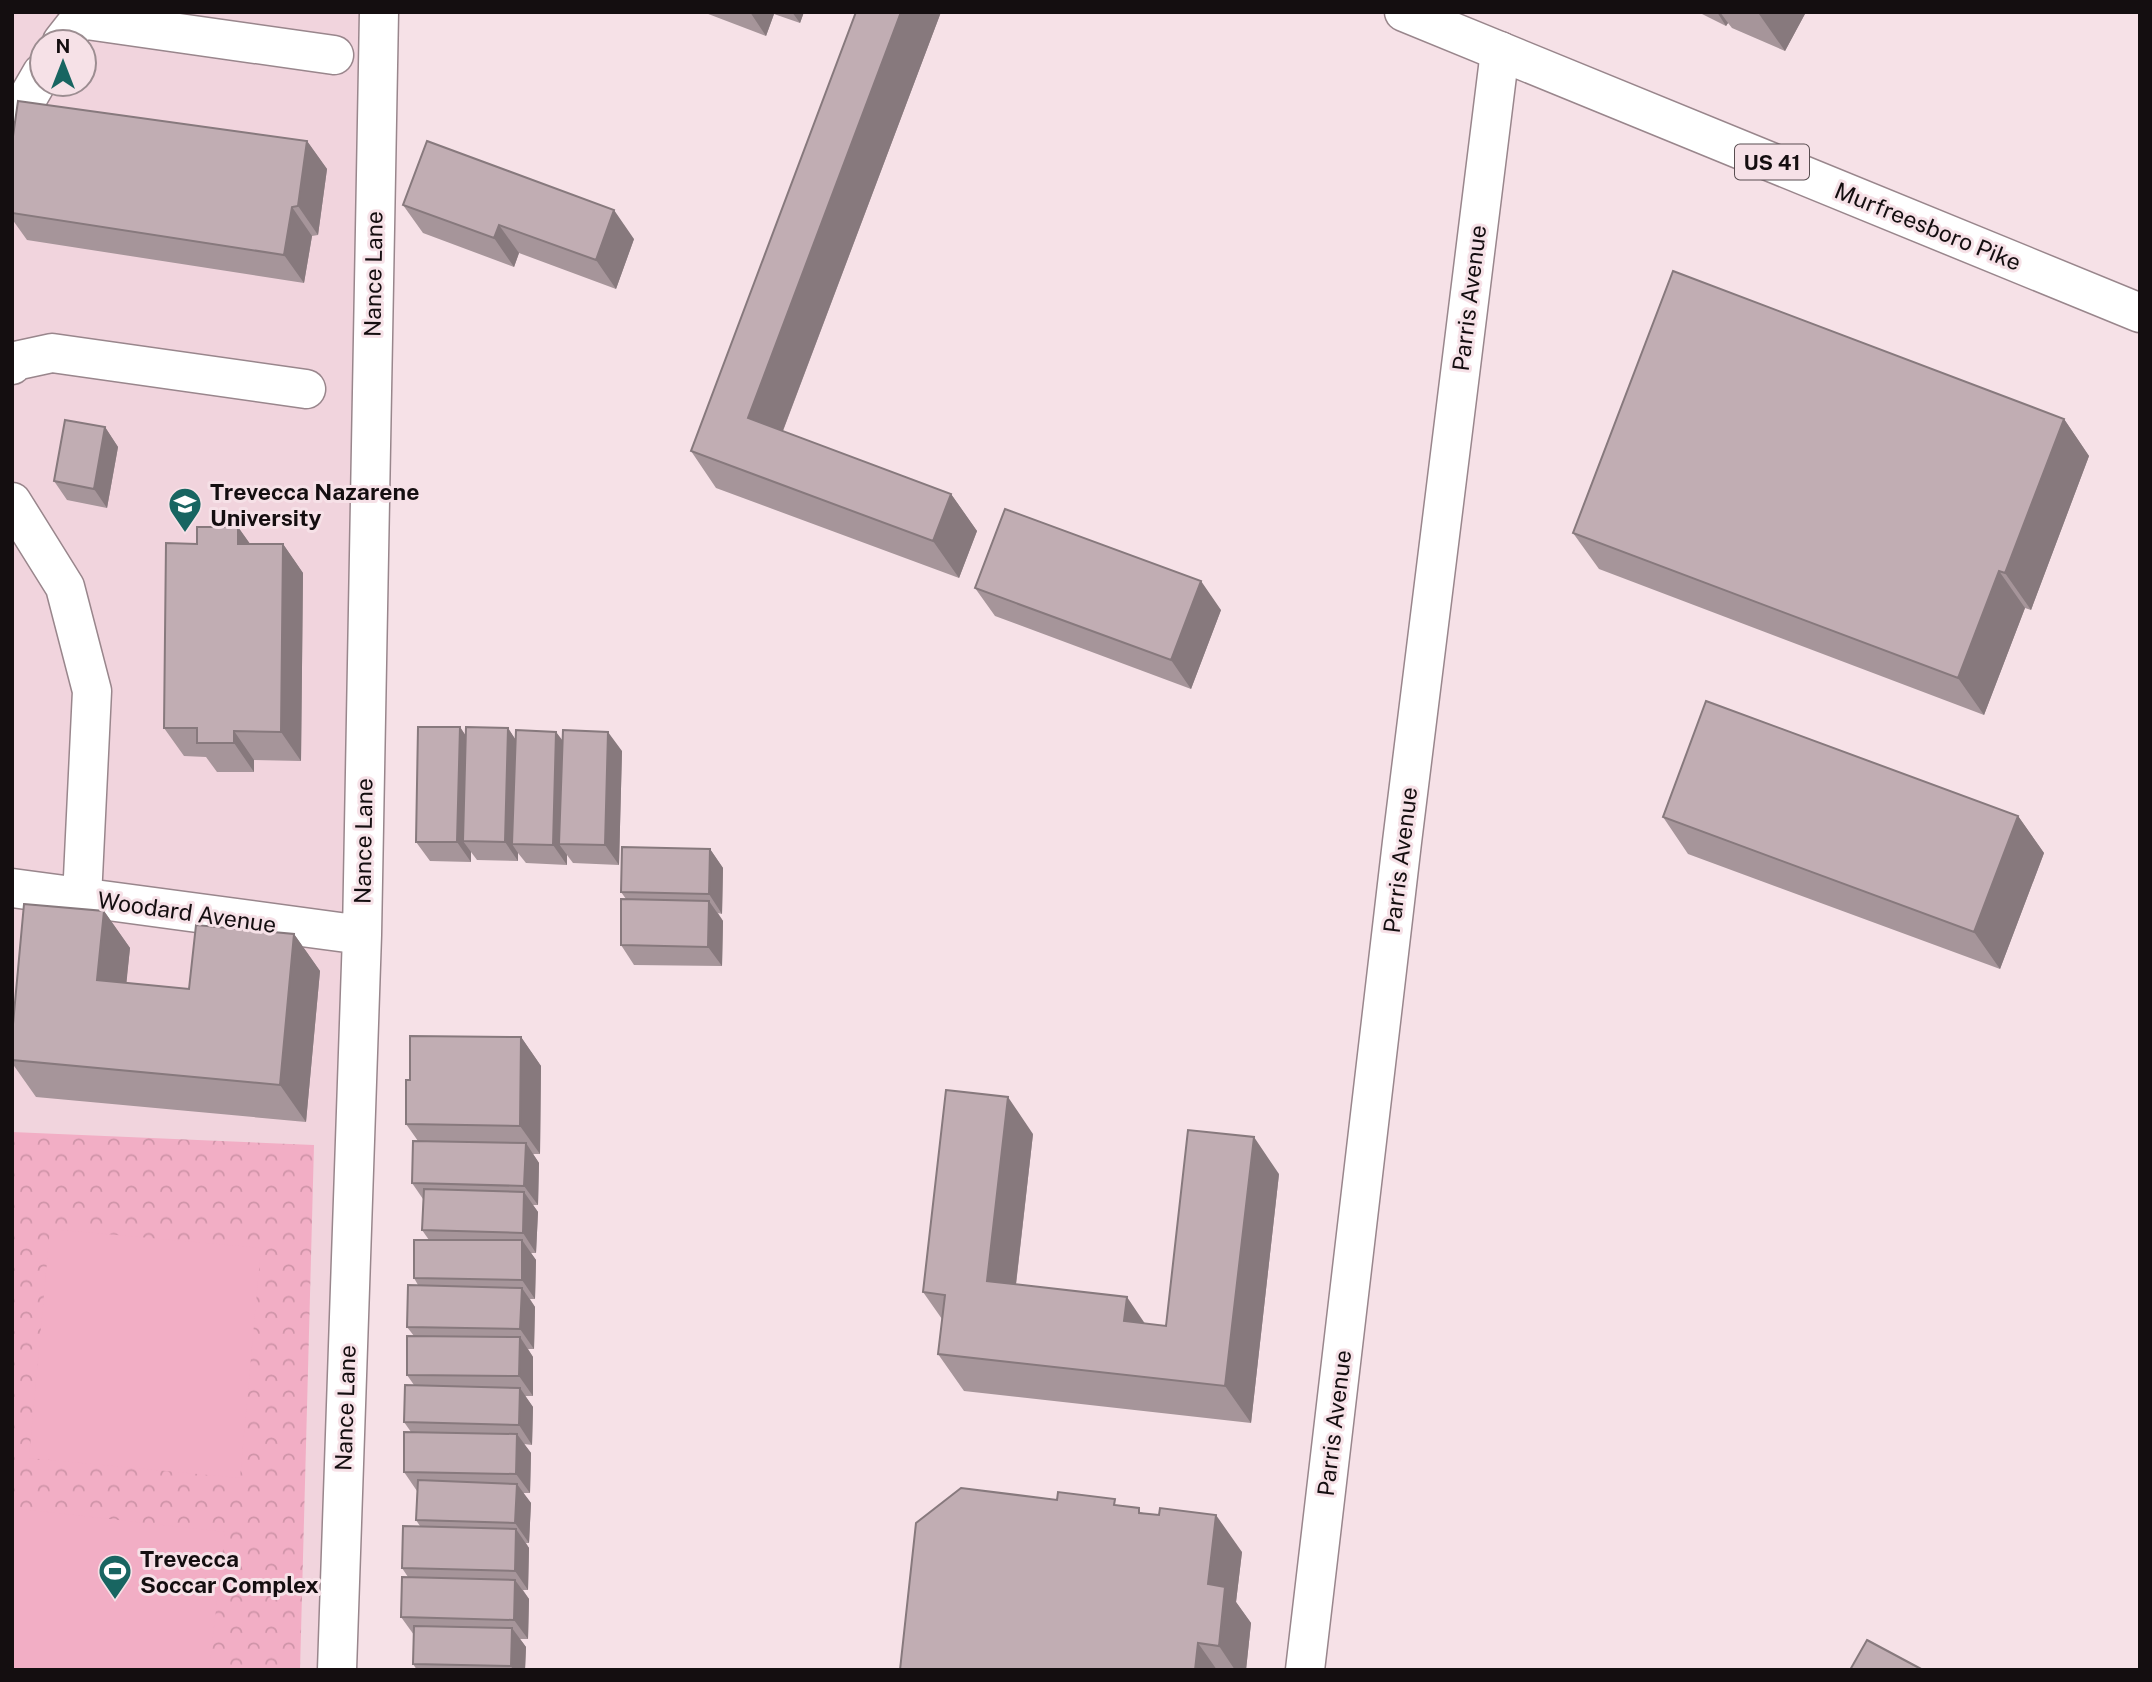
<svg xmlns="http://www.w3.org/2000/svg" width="2152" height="1682" viewBox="0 0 2152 1682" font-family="'Public Sans',sans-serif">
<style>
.built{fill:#f1d4dd;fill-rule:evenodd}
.park{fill:url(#park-crowns)}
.pitch{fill:#f2aec5}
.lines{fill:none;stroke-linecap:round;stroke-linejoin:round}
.minor-casing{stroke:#99868c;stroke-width:41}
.major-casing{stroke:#99868c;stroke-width:41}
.minor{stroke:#fff;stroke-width:38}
.major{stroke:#fff;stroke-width:38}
.wall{fill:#a6959a}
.shaded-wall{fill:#87797d}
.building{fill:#c1adb3;stroke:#87797d;stroke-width:2}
.labels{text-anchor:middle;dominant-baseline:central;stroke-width:6;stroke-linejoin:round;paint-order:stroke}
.shield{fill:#f6e1e7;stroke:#584d50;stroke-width:2}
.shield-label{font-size:21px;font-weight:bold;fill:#140e10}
.street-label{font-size:23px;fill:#140e10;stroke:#f6e1e7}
.poi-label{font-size:23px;font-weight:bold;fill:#140e10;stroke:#f6e1e7;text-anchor:start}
</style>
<defs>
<pattern id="park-crowns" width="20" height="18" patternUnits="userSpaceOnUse" patternTransform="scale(1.75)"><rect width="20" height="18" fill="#f2aec5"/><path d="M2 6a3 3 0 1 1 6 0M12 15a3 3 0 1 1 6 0" fill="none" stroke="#cf94a8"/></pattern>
</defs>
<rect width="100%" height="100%" fill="#f6e1e7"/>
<path class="built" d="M 12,12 L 379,12 L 340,985 L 323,1670 L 12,1670 ZM 42,42 L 84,42 L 84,84 L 42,84 Z"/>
<path class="park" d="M 12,1132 L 314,1145 L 300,1670 L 12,1670 Z"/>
<path class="pitch" d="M 50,1229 L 261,1248 L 240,1478 L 29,1458 Z
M 12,1508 L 225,1532 L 209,1670 L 12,1670 Z"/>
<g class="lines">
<defs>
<path id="minor" d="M 62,42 L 80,19 L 334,55
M 12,125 L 42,73
M 12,365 L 15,361 L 52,353 L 306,389
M 12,502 L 65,587 L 92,691 L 82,898
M 12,888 L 362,935
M 337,1670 L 362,935 L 379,12
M 1305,1670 L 1402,842 L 1500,51"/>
<path id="major" d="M 1404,12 L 2140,313"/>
</defs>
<use href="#minor" class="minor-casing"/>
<use href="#major" class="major-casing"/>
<use href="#minor" class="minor"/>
<use href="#major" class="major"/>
</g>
<path class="wall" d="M 703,12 L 804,12 L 800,23 L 774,14 L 766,36 Z
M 856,12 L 941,12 L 783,431 L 951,494 L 977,531 L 959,578 L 716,488 L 691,451 Z
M 1698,12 L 1806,12 L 1785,51 L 1732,28 L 1728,23 L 1726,26 Z
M 307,141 L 327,169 L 318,235 L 312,236 L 304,283 L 27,240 L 12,219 L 12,143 Z
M 403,205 L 634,239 L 616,289 L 519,253 L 514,267 L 423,233 Z
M 2064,419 L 2089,456 L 2031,610 L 2025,608 L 1984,715 L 1599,569 L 1573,533 Z
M 105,427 L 118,447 L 107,508 L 67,500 L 54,481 Z
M 238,527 L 250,544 L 283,544 L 303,573 L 301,761 L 254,760 L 254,772 L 217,772 L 206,757 L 184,756 L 164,728 L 197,544 Z
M 975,588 L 1221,610 L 1191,689 L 995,616 Z
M 460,727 L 466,736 L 508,728 L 515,739 L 556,732 L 563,741 L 622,751 L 619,865 L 573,863 L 567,855 L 567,865 L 526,863 L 518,853 L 518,861 L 477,860 L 471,852 L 471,862 L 430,861 L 416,842 Z
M 2018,816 L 2044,853 L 2000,969 L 1688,854 L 1663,817 Z
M 710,849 L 723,868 L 722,914 L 718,913 L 723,921 L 722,966 L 634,965 L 621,945 L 626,899 L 621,892 Z
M 104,911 L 130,948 L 126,983 L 189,989 L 294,934 L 320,971 L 306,1122 L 36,1097 L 12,1063 L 12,1035 Z
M 521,1037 L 541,1066 L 540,1154 L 533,1154 L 539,1163 L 538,1205 L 533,1205 L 538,1212 L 536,1253 L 531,1253 L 536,1260 L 535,1299 L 530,1299 L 535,1307 L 534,1349 L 528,1349 L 533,1357 L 533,1396 L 525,1396 L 533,1407 L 532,1445 L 524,1444 L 531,1453 L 530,1493 L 523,1493 L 531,1503 L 529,1543 L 526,1543 L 529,1548 L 528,1590 L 523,1590 L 529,1599 L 528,1639 L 520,1639 L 526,1647 L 525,1670 L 417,1670 L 413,1664 L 414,1635 L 401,1617 L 408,1577 L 402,1568 L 420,1526 L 416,1520 L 417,1491 L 404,1472 L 411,1432 L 404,1422 L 414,1385 L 407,1375 L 414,1336 L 407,1327 L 418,1285 L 414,1278 L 429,1240 L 422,1230 L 423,1199 L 412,1183 L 418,1141 L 406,1124 L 410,1080 Z
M 1033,1134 L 1016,1285 L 1145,1324 L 1166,1326 L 1279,1174 L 1251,1423 L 964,1391 L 938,1354 L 942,1319 L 923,1292 Z
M 1057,1500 L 1119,1505 L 1143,1513 L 1242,1552 L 1236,1602 L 1251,1623 L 1246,1670 L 900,1670 Z"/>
<path class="shaded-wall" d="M 750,12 L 773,12 L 774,14 L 766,36 Z
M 792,12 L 804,12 L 800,23 Z
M 901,12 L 941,12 L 774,454 L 748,418 Z
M 1717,12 L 1720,12 L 1728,23 L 1726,26 Z
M 1760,12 L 1806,12 L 1785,51 L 1759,14 Z
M 307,141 L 327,169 L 318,235 L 298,206 Z
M 292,207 L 312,236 L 304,283 L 284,255 Z
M 614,210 L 634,239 L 616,289 L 596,260 Z
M 499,225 L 519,253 L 514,267 L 494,238 Z
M 2064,419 L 2089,456 L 2031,610 L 2005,573 Z
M 105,427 L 118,447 L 107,508 L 94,489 Z
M 951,494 L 977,531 L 959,578 L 933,541 Z
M 238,527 L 258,555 L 238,544 Z
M 283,544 L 303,573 L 301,761 L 281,732 Z
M 1999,571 L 2025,608 L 1984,715 L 1958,678 Z
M 1201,581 L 1221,610 L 1191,689 L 1171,660 Z
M 460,727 L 473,747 L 463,841 L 471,852 L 471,862 L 457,842 Z
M 508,728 L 521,748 L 512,844 L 518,853 L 518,861 L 505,842 Z
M 234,731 L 254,760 L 254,772 L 234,743 Z
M 556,732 L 570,751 L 559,844 L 567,855 L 567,865 L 553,845 Z
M 608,732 L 622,751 L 619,865 L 605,845 Z
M 2018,816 L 2044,853 L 2000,969 L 1974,932 Z
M 710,849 L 723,868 L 722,914 L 709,894 Z
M 709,901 L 723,921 L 722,966 L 708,947 Z
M 104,911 L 130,948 L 123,1017 L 97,980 Z
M 294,934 L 320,971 L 306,1122 L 280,1085 Z
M 521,1037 L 541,1066 L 540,1154 L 520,1126 Z
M 1008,1097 L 1033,1134 L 1012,1318 L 987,1281 Z
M 1254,1137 L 1279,1174 L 1251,1423 L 1225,1386 Z
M 526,1143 L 539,1163 L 538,1205 L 524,1186 Z
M 524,1192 L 538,1212 L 536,1253 L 523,1233 Z
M 522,1240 L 536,1260 L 535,1299 L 522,1280 Z
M 522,1288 L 535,1307 L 534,1349 L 520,1329 Z
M 1127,1297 L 1152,1334 L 1124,1321 Z
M 520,1337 L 533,1357 L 533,1396 L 519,1376 Z
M 520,1388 L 533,1407 L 532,1445 L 519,1425 Z
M 517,1434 L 531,1453 L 530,1493 L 516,1474 Z
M 517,1484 L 531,1503 L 529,1543 L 515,1523 Z
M 1216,1515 L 1242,1552 L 1236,1602 L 1251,1623 L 1246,1670 L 1235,1670 L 1219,1646 L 1208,1584 Z
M 516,1529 L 529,1548 L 528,1590 L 515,1571 Z
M 515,1580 L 529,1599 L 528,1639 L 514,1620 Z
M 512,1628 L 526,1647 L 525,1670 L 513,1670 L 511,1666 Z
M 1198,1643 L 1217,1670 L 1195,1670 Z"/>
<path class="building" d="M 856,12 L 901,12 L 748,418 L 951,494 L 933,541 L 691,451 Z
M 18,101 L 307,141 L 298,206 L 292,207 L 284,255 L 12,213 L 12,178 L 13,171 L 12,170 L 12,143 Z
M 427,141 L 614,210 L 596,260 L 499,225 L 494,238 L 403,205 Z
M 1673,271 L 2064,419 L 2005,573 L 1999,571 L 1958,678 L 1573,533 Z
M 65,420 L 105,427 L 94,489 L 54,481 Z
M 1005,509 L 1201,581 L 1171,660 L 975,588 Z
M 197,527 L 238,527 L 238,544 L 283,544 L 281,732 L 234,731 L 234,743 L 197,743 L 197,728 L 164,728 L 166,543 L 197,544 Z
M 1706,701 L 2018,816 L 1974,932 L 1663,817 Z
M 418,727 L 460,727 L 457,842 L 416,842 Z
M 466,727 L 508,728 L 505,842 L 463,841 Z
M 516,730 L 556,732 L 553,845 L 512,844 Z
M 563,730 L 608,732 L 605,845 L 559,844 Z
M 622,847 L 710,849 L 709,894 L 621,892 Z
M 621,899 L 709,901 L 708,947 L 621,945 Z
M 24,904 L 104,911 L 97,980 L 189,989 L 196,925 L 294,934 L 280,1085 L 12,1060 L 12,1035 Z
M 410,1036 L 521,1037 L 520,1126 L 406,1124 L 406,1080 L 410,1080 Z
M 946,1090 L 1008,1097 L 987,1281 L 1127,1297 L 1124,1321 L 1166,1326 L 1188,1130 L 1254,1137 L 1225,1386 L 938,1354 L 945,1295 L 923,1292 Z
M 413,1141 L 526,1143 L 524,1186 L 412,1183 Z
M 424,1189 L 524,1192 L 523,1233 L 422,1230 Z
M 414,1240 L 522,1240 L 522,1280 L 414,1278 Z
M 408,1285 L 522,1288 L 520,1329 L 407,1327 Z
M 407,1336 L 520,1337 L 519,1376 L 407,1375 Z
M 405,1385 L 520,1388 L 519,1425 L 404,1422 Z
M 404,1432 L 517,1434 L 516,1474 L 404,1472 Z
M 418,1480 L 517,1484 L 515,1523 L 416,1520 Z
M 961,1488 L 1057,1500 L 1058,1492 L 1115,1499 L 1114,1505 L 1139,1508 L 1139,1513 L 1159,1515 L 1160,1508 L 1216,1515 L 1208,1584 L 1225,1587 L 1219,1646 L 1198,1643 L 1195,1670 L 900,1670 L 916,1523 Z
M 403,1526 L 516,1529 L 515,1571 L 402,1568 Z
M 402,1577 L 515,1580 L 514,1620 L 401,1617 Z
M 414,1626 L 512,1628 L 511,1666 L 413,1664 Z
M 1867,1640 L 1923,1670 L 1850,1670 Z"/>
<defs>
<symbol id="university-pin" viewBox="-11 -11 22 30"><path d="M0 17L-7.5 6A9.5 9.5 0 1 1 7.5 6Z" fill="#186561" stroke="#f6e1e7"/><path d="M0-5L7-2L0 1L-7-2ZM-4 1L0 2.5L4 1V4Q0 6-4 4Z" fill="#fff"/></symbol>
<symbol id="stadium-pin" viewBox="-11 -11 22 30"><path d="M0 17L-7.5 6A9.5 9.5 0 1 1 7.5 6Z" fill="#186561" stroke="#f6e1e7"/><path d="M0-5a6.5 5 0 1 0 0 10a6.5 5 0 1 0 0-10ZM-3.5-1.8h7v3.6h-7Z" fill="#fff"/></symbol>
</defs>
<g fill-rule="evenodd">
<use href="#university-pin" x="166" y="485" width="38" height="52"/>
<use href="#stadium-pin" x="96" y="1552" width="38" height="52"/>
</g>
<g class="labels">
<rect class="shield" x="1735" y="144.5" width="74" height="35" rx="5"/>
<g class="shield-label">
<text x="1772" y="162">US 41</text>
</g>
<g class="street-label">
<text transform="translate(1928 226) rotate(22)">Murfreesboro Pike</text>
<text transform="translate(373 274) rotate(-89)">Nance Lane</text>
<text transform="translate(1469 298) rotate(-83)">Parris Avenue</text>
<text transform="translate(363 841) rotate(-89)">Nance Lane</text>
<text transform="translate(1400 860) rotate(-83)">Parris Avenue</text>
<text transform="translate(187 912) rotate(8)">Woodard Avenue</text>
<text transform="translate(345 1408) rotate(-88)">Nance Lane</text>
<text transform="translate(1334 1423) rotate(-83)">Parris Avenue</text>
</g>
<g class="poi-label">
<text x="210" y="491">Trevecca Nazarene<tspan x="210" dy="26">University</tspan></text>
<text x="140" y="1558">Trevecca<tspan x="140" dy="26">Soccar Complex</tspan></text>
</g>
</g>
<rect width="2152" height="1682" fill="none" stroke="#140e10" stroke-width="28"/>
<g transform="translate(63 63)"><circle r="33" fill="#f6e1e7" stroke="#9c8d91" stroke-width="2"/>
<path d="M0-5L12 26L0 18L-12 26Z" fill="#186561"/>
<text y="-10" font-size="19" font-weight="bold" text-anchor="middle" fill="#140e10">N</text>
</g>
</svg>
